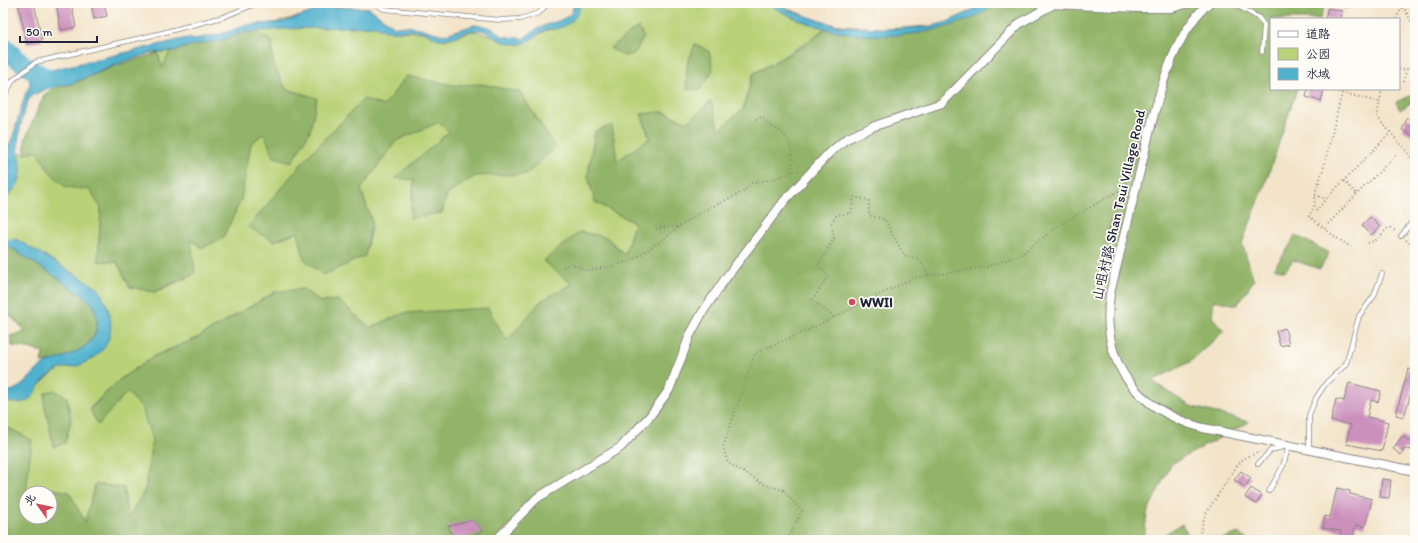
<svg xmlns="http://www.w3.org/2000/svg" width="1418" height="543" viewBox="0 0 1418 543" font-family="Itim,'LXGW WenKai TC',sans-serif">
<style>
.green{fill:#b9d278;stroke:#6e7a5a}
.forest{fill:#92b468;stroke:#5a6b52;fill-rule:evenodd}
.water{fill:#4fb1ce;stroke:#386a84}
.lines{fill:none;stroke-linecap:round;stroke-linejoin:round}
.river{stroke:#4fb1ce;stroke-width:19}
.building{fill:#cb90bc}
.service-casing{stroke:#8a8382;stroke-width:5.5}
.minor-casing{stroke:#8a8382;stroke-width:10}
.path{stroke:#8a8382;stroke-width:2;stroke-dasharray:1 3;stroke-linecap:butt}
.service{stroke:#fff;stroke-width:4}
.minor{stroke:#fff;stroke-width:8}
.poi-dot{fill:#d1495b;stroke:#fdfcf7;stroke-width:1.5}
.labels{text-anchor:middle;dominant-baseline:central;stroke-width:3.5;stroke-linejoin:round;paint-order:stroke}
.street-label{font-size:14px;fill:#22223b;stroke:#fdfcf7}
.poi-label{font-size:14px;font-weight:bold;fill:#22223b;stroke:#fdfcf7;text-anchor:start}
</style>
<rect width="100%" height="100%" fill="#fdfcf7"/>
<filter id="ink" filterUnits="userSpaceOnUse"><feTurbulence type="fractalNoise" baseFrequency=".025" numOctaves="2"/><feDisplacementMap in="SourceGraphic" scale="8" xChannelSelector="R" yChannelSelector="G"/><feConvolveMatrix kernelMatrix="1 2 1 2 8 2 1 2 1" color-interpolation-filters="sRGB"/></filter>
<filter id="wash" filterUnits="userSpaceOnUse"><feTurbulence type="fractalNoise" baseFrequency=".012" numOctaves="4" result="noise"/><feDisplacementMap in="SourceGraphic" scale="16" xChannelSelector="R" yChannelSelector="G"/><feGaussianBlur stdDeviation="0.9" result="paint"/><feColorMatrix in="noise" values="0 0 0 0 0 0 0 0 0 0 0 0 0 0 0 0 0 1.4 0 .05"/><feComposite in="paint" operator="in"/></filter>
<g filter="url(#wash)">
<rect width="100%" height="100%" fill="#f3e4c9"/>
<path class="green" d="M 574,3 L 774,3 L 828,25 C 805,46 779,59 753,74 L 743,109 L 716,134 L 688,126 L 642,117 L 650,138 L 616,164 L 595,131 L 588,175 L 595,202 L 634,223 L 625,255 L 606,237 L 573,284 L 507,341 L 404,313 L 370,328 L 338,300 L 320,302 L 303,289 L 275,292 L 197,338 L 154,356 L 119,380 L 90,408 L 98,424 L 127,391 L 142,407 L 152,440 L 145,490 L 127,520 L 124,488 L 95,484 L 85,523 L 49,488 L 42,493 L 26,493 L 25,504 L 3,427 L 3,401 L 37,388 L 48,377 L 60,369 L 94,358 L 104,348 L 98,288 L 18,240 L 3,243 L 3,201 C 12,191 21,184 21,169 C 20,163 19,159 20,153 L 25,154 L 37,150 L 49,171 L 65,187 L 90,189 L 101,208 L 98,261 L 117,262 L 130,287 L 154,292 L 192,276 L 158,53 L 335,7 L 369,8 L 384,31 L 422,32 L 444,40 L 473,31 L 523,43 L 547,30 L 572,13 Z"/>
<path class="forest" d="M 989,3 L 1115,3 L 1137,8 L 1155,3 L 1326,3 L 1320,19 L 1271,19 L 1271,89 L 1297,89 L 1263,190 L 1242,243 L 1254,280 L 1237,305 L 1214,300 L 1212,317 L 1224,331 L 1190,362 L 1152,381 L 1190,406 L 1249,422 L 1171,464 L 1147,513 L 1144,540 L 3,540 L 3,425 L 32,440 L 26,493 L 26,517 L 50,517 L 50,493 L 42,493 L 49,488 L 69,492 L 85,522 L 95,484 L 124,488 L 127,519 L 145,490 L 152,440 L 142,408 L 127,392 L 98,425 L 90,409 L 119,380 L 155,356 L 197,338 L 275,292 L 303,289 L 320,302 L 338,300 L 370,328 L 404,313 L 488,308 L 507,341 L 541,301 L 572,284 L 543,261 L 580,232 L 606,237 L 625,255 L 634,223 L 595,202 L 588,175 L 595,131 L 612,125 L 617,161 L 650,138 L 641,114 L 663,112 L 688,122 L 711,101 L 719,130 L 743,109 L 753,74 L 805,45 L 831,24 L 887,29 L 944,25 ZM 1141,134 L 1140,139 L 1103,248 L 1140,134 Z
M 1340,3 L 1369,3 L 1344,9 Z
M 638,27 L 644,37 L 634,54 L 624,56 L 610,48 Z
M 252,29 L 272,41 L 273,63 L 286,89 L 317,98 L 310,131 L 292,162 L 274,157 L 264,133 L 251,144 L 241,200 L 223,238 L 202,248 L 191,240 L 195,273 L 154,292 L 130,287 L 117,262 L 98,261 L 101,208 L 90,190 L 65,187 L 49,171 L 37,150 L 25,154 L 25,140 L 37,111 L 44,95 L 56,86 L 71,84 L 115,66 L 158,53 L 162,68 L 173,46 Z
M 695,44 L 709,51 L 713,70 L 700,90 L 686,89 L 687,65 Z
M 406,76 L 453,85 L 482,84 L 520,92 L 555,147 L 527,174 L 475,176 L 447,195 L 442,213 L 410,218 L 414,180 L 395,178 L 449,132 L 439,122 L 396,141 L 361,189 L 372,222 L 365,256 L 323,275 L 304,259 L 298,232 L 274,241 L 248,227 L 309,155 L 364,99 L 384,106 Z
M 1415,94 L 1415,100 L 1400,110 L 1396,102 Z
M 1295,235 L 1329,253 L 1320,269 L 1293,260 L 1285,271 L 1274,268 L 1289,247 Z
M 10,247 C 32,262 55,275 76,291 C 81,294 87,297 91,302 C 99,313 99,327 92,339 C 82,354 58,360 41,363 L 43,353 L 29,348 L 12,346 L 10,336 L 26,331 L 13,319 L 3,304 L 3,284 L 10,284 L 3,273 L 3,248 Z
M 54,390 L 67,397 L 71,421 L 65,443 L 54,447 L 44,403 L 45,393 Z
M 1182,524 L 1191,540 L 1155,540 Z
M 1238,533 L 1247,540 L 1220,540 Z"/>
<path class="water" d="M 576,3 L 581,3 C 579,17 568,27 555,29 C 552,30 549,29 546,30 C 535,33 528,47 514,44 C 510,43 503,42 499,40 C 492,36 488,30 478,30 C 467,30 457,37 446,39 C 437,41 431,34 423,32 C 406,27 392,36 376,26 L 283,29 L 241,33 L 223,40 L 189,46 L 176,51 L 151,53 L 120,63 L 71,84 L 48,88 L 31,96 L 28,101 C 22,116 18,134 18,149 C 17,156 21,161 21,167 C 22,183 13,191 3,201 L 3,186 L 6,180 L 3,159 L 13,136 L 25,95 L 30,85 L 29,76 L 43,70 L 47,71 L 187,38 L 195,39 L 221,34 L 247,25 L 284,22 L 326,7 L 369,8 L 395,27 L 407,26 L 420,28 L 443,35 L 474,25 L 484,26 L 494,29 L 502,36 L 523,39 C 528,35 533,31 539,28 C 553,21 572,21 576,3 Z
M 767,3 L 776,3 L 788,10 L 837,26 L 895,29 L 928,27 L 947,22 L 971,11 L 982,3 L 992,3 C 984,16 970,19 956,24 C 896,44 821,39 767,3 Z
M 16,239 L 98,288 C 118,320 117,352 77,366 C 70,368 62,367 56,371 C 51,374 46,378 42,382 C 36,388 33,400 24,402 C 18,404 9,402 3,402 L 3,392 C 27,391 31,368 50,362 C 70,355 101,346 97,319 C 96,313 95,307 91,302 C 87,298 81,294 76,291 C 55,275 32,262 10,247 L 3,248 L 3,240 Z"/>
<g class="lines">
<path class="river" d="M 3,45 C 17,61 31,71 50,79"/>
</g>
<g id="blocks">
<path class="building" d="M 18,3 L 34,3 L 42,41 L 27,44 Z
M 56,3 L 71,3 L 76,27 L 61,30 Z
M 91,3 L 104,3 L 107,16 L 94,19 Z
M 1328,8 L 1342,11 L 1340,19 L 1325,19 Z
M 1308,89 L 1324,89 L 1321,101 L 1306,97 Z
M 1407,118 L 1415,122 L 1415,129 L 1412,135 L 1402,130 Z
M 1370,217 L 1380,227 L 1371,235 L 1362,225 Z
M 1285,328 L 1289,344 L 1280,346 L 1276,331 Z
M 1408,369 L 1415,371 L 1415,379 L 1404,417 L 1396,415 Z
M 1349,383 L 1381,391 L 1378,402 L 1371,400 L 1367,417 L 1388,422 L 1382,451 L 1346,444 L 1351,425 L 1331,421 L 1336,399 L 1344,401 Z
M 1402,436 L 1408,440 L 1415,440 L 1415,450 L 1404,449 L 1401,455 L 1393,449 Z
M 1241,471 L 1251,478 L 1245,487 L 1234,480 Z
M 1382,479 L 1391,480 L 1389,498 L 1380,497 Z
M 1251,488 L 1262,495 L 1256,504 L 1245,497 Z
M 1337,488 L 1350,491 L 1350,494 L 1372,499 L 1365,527 L 1356,525 L 1352,540 L 1339,539 L 1341,531 L 1323,528 L 1325,516 L 1330,517 Z
M 472,520 L 483,531 L 461,540 L 454,540 L 448,526 Z"/>
</g>
</g>
<g filter="url(#ink)">
<use href="#blocks" fill-opacity="0" stroke="#8a8382" stroke-width="1"/>
<g class="lines">
<defs>
<path id="service" d="M 374,3 L 384,9 L 500,20 L 520,19 L 539,13 L 548,3
M 1233,3 L 1259,18 L 1264,25 L 1262,52
M 3,99 L 13,80 L 36,62 L 158,34 L 223,17 L 258,3
M 1401,236 L 1415,218
M 1309,449 L 1309,415 L 1316,398 L 1326,383 L 1346,364 L 1359,316 L 1374,296 L 1382,274
M 1258,464 L 1271,450 L 1283,447
M 1269,491 L 1283,466 L 1289,445"/>
<path id="minor" d="M 1209,3 C 1165,41 1152,125 1138,179 C 1129,217 1119,255 1110,294 C 1100,364 1137,410 1203,428 L 1415,471
M 496,540 L 537,498 L 621,447 L 650,416 L 669,390 L 690,335 L 702,313 L 725,279 L 785,200 L 828,154 L 846,139 L 872,127 L 942,103 L 1020,23 L 1054,4 L 1138,8 L 1172,8 L 1189,3"/>
</defs>
<use href="#service" class="service-casing"/>
<use href="#minor" class="minor-casing"/>
<path class="path" d="M 1403,6 L 1412,23 L 1415,35
M 1266,16 L 1274,19
M 1396,19 L 1403,6 L 1398,3
M 1399,69 L 1406,70 L 1415,62
M 1404,82 L 1406,70
M 1327,89 L 1379,102
M 1343,89 L 1323,170 L 1316,190 L 1314,207 L 1309,216 L 1335,237 L 1351,247
M 1382,89 L 1377,117 L 1415,161
M 756,119 L 761,117 C 765,119 767,123 770,125 C 774,128 778,129 781,132 C 793,142 793,159 792,173
M 1344,181 L 1357,194 L 1396,155
M 1315,195 L 1326,199 L 1390,133
M 1316,211 L 1326,199
M 1328,224 L 1357,194
M 656,229 L 664,227 L 678,227 L 705,210 L 743,192 L 752,183 L 770,180 L 800,170
M 1406,240 L 1415,248
M 1368,243 L 1376,240 L 1388,228 L 1391,228 L 1397,232
M 563,267 L 571,263 L 584,270 L 590,270 L 613,266 L 632,260 L 667,237 L 678,227
M 834,317 L 812,300 L 829,276 L 818,267 L 834,238 L 831,223 L 837,215 L 851,213 L 854,197 L 869,200 L 869,215 L 885,220 L 904,255 L 919,259 L 929,275
M 787,540 L 802,511 L 783,490 L 766,485 L 728,463 L 723,447 L 755,353 L 808,330 L 913,278 L 987,267 L 1022,254 L 1058,226 L 1127,186
M 1198,540 L 1205,515 L 1236,467 L 1244,458 L 1260,452"/>
<use href="#service" class="service"/>
<use href="#minor" class="minor"/>
</g>
</g>
<circle class="poi-dot" cx="852" cy="302" r="4"/>
<g class="labels">
<g class="street-label">
<text transform="translate(1119 205) rotate(-77)">山咀村路 Shan Tsui Village Road</text>
</g>
<g class="poi-label">
<text x="860" y="302">WWII</text>
</g>
</g>
<rect width="1418" height="543" fill="none" stroke="#fdfcf7" stroke-width="16"/>
<rect x="1270" y="18" width="130" height="72" fill="#fdfcf7" stroke="#a5a5ac"/>
<rect x="1278" y="31" width="20" height="6" fill="#ffffff" stroke="#a5a5ac"/>
<text x="1306" y="38" font-size="12" fill="#22223b">道路</text>
<rect x="1278" y="48" width="20" height="12" fill="#b9d278" stroke="#a5a5ac"/>
<text x="1306" y="58" font-size="12" fill="#22223b">公园</text>
<rect x="1278" y="68" width="20" height="12" fill="#4fb1ce" stroke="#a5a5ac"/>
<text x="1306" y="78" font-size="12" fill="#22223b">水域</text>
<g transform="translate(38 505) rotate(303)"><circle r="19" fill="#fdfcf7" stroke="#a5a5ac"/>
<path d="M0-3L7 15L0 10L-7 15Z" fill="#d1495b"/>
<text y="-6" font-size="11" font-weight="bold" text-anchor="middle" fill="#22223b">北</text>
</g>
<path d="M20 36v6h77v-6" fill="none" stroke="#22223b" stroke-width="2"/>
<text x="26" y="36" font-size="12" fill="#22223b" stroke="#fdfcf7" stroke-width="3" paint-order="stroke">50 m</text>
</svg>
